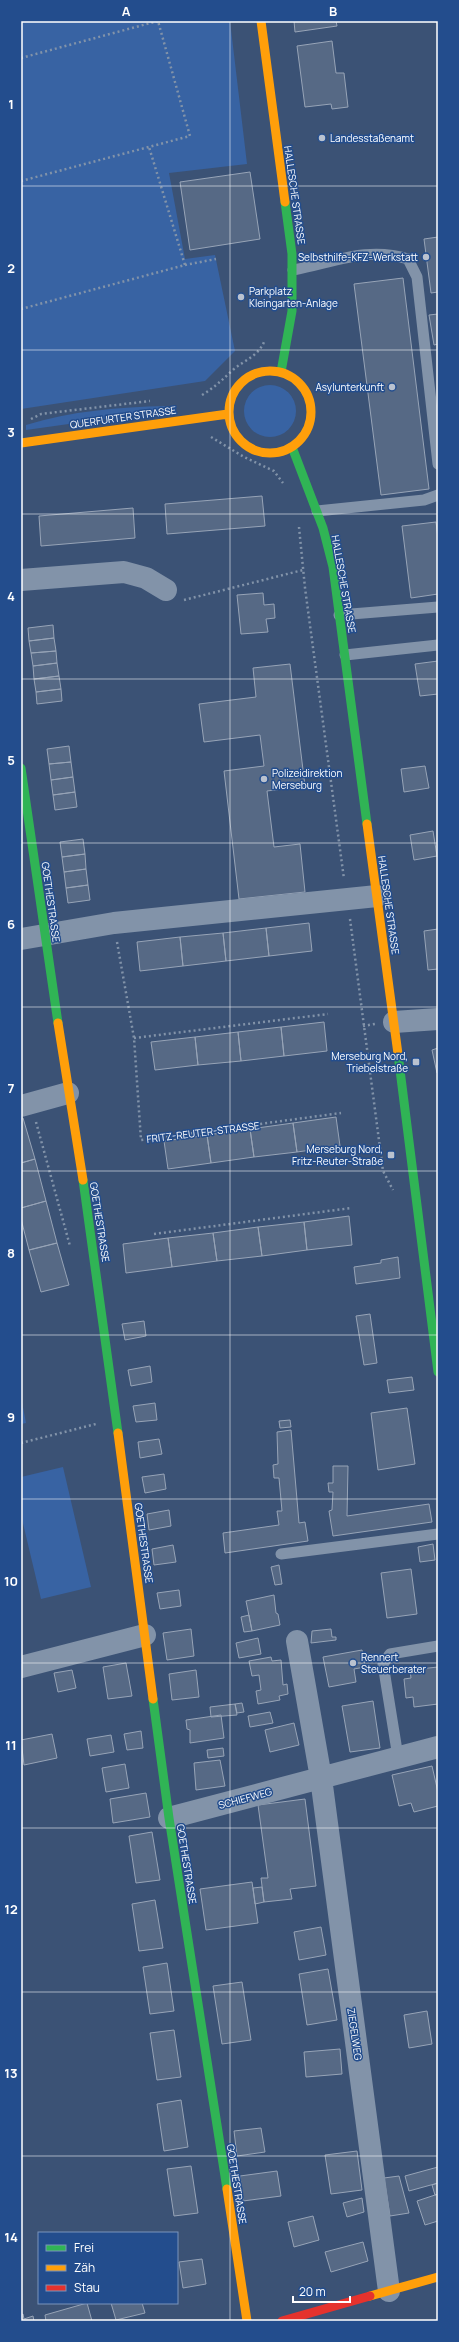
<svg xmlns="http://www.w3.org/2000/svg" width="459" height="2342" viewBox="0 0 459 2342" font-family="Manrope,sans-serif">
<style>
.green{fill:#3863a3}
.building{fill:#566985;stroke:#97a4b7}
.lines{fill:none;stroke-linecap:round;stroke-linejoin:round}
.path{stroke:#8293a9;stroke-width:2.5;stroke-dasharray:2 3;stroke-linecap:butt}
.lane{stroke:#8293a9;stroke-width:11}
.street{stroke:#8293a9;stroke-width:22}
.fast{stroke:#30b455;stroke-width:9}
.slow{stroke:#ff9f0a;stroke-width:9}
.jam{stroke:#e5322d;stroke-width:9}
.grid{fill:none;stroke:#fff;stroke-width:1;stroke-opacity:0.55}
.poi-dot{fill:#bac2cf;stroke:#234d8d;stroke-width:1.5}
.labels{text-anchor:middle;dominant-baseline:central;stroke-width:3;stroke-linejoin:round;paint-order:stroke}
.poi-label{font-size:10px;fill:#fff;stroke:#234d8d;text-anchor:start}
.street-label{font-size:10px;fill:#fff;stroke:#234d8d}
.neatline{fill:none;stroke:#fff;stroke-width:1.5}
.grid-label{font-size:13px;text-anchor:middle;font-weight:bold;fill:#fff}
</style>
<rect width="100%" height="100%" fill="#3b5275"/>
<path class="green" d="M 21,21 L 230,21 L 247,164 L 169,173 L 185,259 L 215,255 L 235,351 L 205,381 L 21,409 Z
M244 411a26 26 0 1 1 52 0a26 26 0 1 1-52 0Z
M 166,406 L 154,412 L 26,430 L 26,425 C 71,411 119,407 166,406 Z
M 21,1397 L 26,1423 L 21,1424 Z
M 63,1467 L 91,1587 L 41,1599 L 21,1515 L 21,1477 Z"/>
<path class="building" d="M 294,21 L 336,21 L 337,26 L 295,32 Z
M 332,41 L 336,73 L 344,73 L 348,107 L 332,109 L 331,104 L 305,107 L 297,46 Z
M 250,172 L 260,239 L 190,250 L 180,182 Z
M 438,237 L 438,292 L 431,293 L 424,239 Z
M 403,278 L 429,489 L 381,495 L 354,284 Z
M 438,314 L 438,344 L 434,345 L 429,315 Z
M 262,496 L 265,526 L 167,534 L 165,504 Z
M 133,508 L 135,538 L 41,546 L 39,516 Z
M 436,522 L 438,538 L 438,594 L 411,598 L 402,526 Z
M 263,593 L 264,605 L 274,604 L 275,618 L 266,619 L 268,632 L 241,634 L 237,595 Z
M 53,625 L 54,638 L 29,641 L 28,628 Z
M 54,638 L 56,651 L 31,653 L 29,641 Z
M 56,651 L 57,663 L 33,666 L 31,653 Z
M 438,661 L 438,694 L 420,696 L 415,664 Z
M 57,663 L 59,676 L 34,679 L 33,666 Z
M 290,664 L 305,786 L 267,791 L 274,847 L 300,844 L 305,892 L 239,899 L 224,771 L 264,766 L 260,735 L 204,742 L 199,704 L 256,697 L 253,668 Z
M 59,676 L 61,689 L 36,692 L 34,679 Z
M 61,689 L 62,701 L 37,704 L 36,692 Z
M 69,746 L 71,762 L 49,764 L 47,749 Z
M 71,762 L 73,777 L 51,780 L 49,764 Z
M 425,766 L 429,788 L 404,792 L 401,769 Z
M 73,777 L 75,792 L 53,795 L 51,780 Z
M 75,792 L 77,807 L 55,810 L 53,795 Z
M 433,831 L 437,856 L 414,860 L 410,835 Z
M 83,839 L 85,854 L 62,857 L 60,842 Z
M 85,854 L 86,869 L 64,872 L 62,857 Z
M 86,869 L 88,885 L 66,888 L 64,872 Z
M 88,885 L 90,900 L 68,903 L 66,888 Z
M 309,923 L 312,951 L 269,956 L 266,928 Z
M 266,928 L 269,956 L 226,961 L 223,933 Z
M 438,929 L 438,969 L 428,970 L 424,931 Z
M 223,933 L 226,961 L 183,966 L 180,937 Z
M 180,937 L 183,966 L 140,971 L 137,942 Z
M 324,1022 L 327,1051 L 284,1056 L 281,1027 Z
M 281,1027 L 284,1056 L 241,1061 L 238,1032 Z
M 238,1032 L 241,1061 L 198,1065 L 195,1037 Z
M 195,1037 L 198,1065 L 155,1070 L 151,1042 Z
M 438,1048 L 438,1073 L 437,1073 L 432,1050 Z
M 336,1117 L 340,1146 L 297,1152 L 293,1123 Z
M 21,1118 L 23,1118 L 35,1159 L 21,1163 Z
M 293,1123 L 297,1152 L 254,1157 L 250,1129 Z
M 250,1129 L 254,1157 L 211,1163 L 207,1135 Z
M 207,1135 L 211,1163 L 168,1169 L 164,1141 Z
M 35,1159 L 46,1201 L 21,1208 L 21,1163 Z
M 46,1201 L 57,1243 L 29,1250 L 21,1219 L 21,1208 Z
M 349,1216 L 352,1245 L 307,1250 L 304,1222 Z
M 304,1222 L 307,1250 L 262,1256 L 258,1227 Z
M 258,1227 L 262,1256 L 217,1261 L 213,1233 Z
M 213,1233 L 217,1261 L 172,1267 L 168,1238 Z
M 168,1238 L 172,1267 L 126,1273 L 123,1244 Z
M 57,1243 L 69,1285 L 41,1292 L 29,1250 Z
M 398,1257 L 400,1278 L 356,1284 L 354,1267 L 381,1263 L 381,1260 Z
M 370,1314 L 377,1363 L 364,1365 L 356,1316 Z
M 144,1321 L 146,1336 L 125,1340 L 122,1324 Z
M 150,1366 L 152,1382 L 131,1386 L 128,1370 Z
M 412,1377 L 414,1390 L 389,1393 L 387,1380 Z
M 155,1403 L 157,1420 L 136,1422 L 133,1406 Z
M 407,1408 L 415,1464 L 378,1470 L 371,1413 Z
M 290,1420 L 291,1427 L 280,1428 L 279,1421 Z
M 291,1430 L 299,1523 L 305,1522 L 308,1541 L 225,1553 L 223,1533 L 279,1525 L 277,1511 L 282,1511 L 279,1478 L 274,1478 L 273,1465 L 278,1464 L 277,1432 Z
M 159,1439 L 162,1454 L 140,1458 L 138,1442 Z
M 333,1466 L 348,1466 L 347,1516 L 429,1504 L 432,1522 L 333,1536 L 329,1511 L 332,1510 L 333,1492 L 329,1492 L 328,1483 L 333,1483 Z
M 164,1474 L 166,1489 L 145,1493 L 142,1477 Z
M 169,1510 L 171,1526 L 149,1530 L 147,1514 Z
M 433,1544 L 435,1560 L 420,1562 L 418,1547 Z
M 173,1545 L 176,1562 L 154,1565 L 152,1549 Z
M 279,1565 L 282,1584 L 275,1585 L 271,1567 Z
M 411,1569 L 417,1614 L 387,1618 L 381,1573 Z
M 179,1590 L 181,1606 L 160,1609 L 157,1593 Z
M 274,1595 L 276,1613 L 278,1614 L 280,1625 L 252,1631 L 246,1601 Z
M 249,1615 L 252,1631 L 244,1632 L 241,1617 Z
M 191,1629 L 194,1656 L 167,1660 L 163,1633 Z
M 331,1629 L 332,1637 L 336,1637 L 336,1640 L 311,1643 L 312,1631 Z
M 258,1638 L 261,1654 L 239,1658 L 236,1643 Z
M 362,1650 L 365,1667 L 354,1669 L 356,1682 L 329,1687 L 323,1657 Z
M 271,1657 L 272,1661 L 281,1660 L 283,1685 L 287,1684 L 288,1694 L 279,1696 L 280,1700 L 258,1704 L 256,1691 L 261,1690 L 259,1675 L 252,1676 L 249,1661 Z
M 126,1663 L 132,1696 L 108,1699 L 103,1667 Z
M 438,1667 L 438,1704 L 414,1707 L 413,1697 L 406,1698 L 404,1679 L 411,1678 L 410,1670 Z
M 72,1670 L 76,1688 L 58,1692 L 54,1673 Z
M 196,1670 L 199,1697 L 172,1700 L 169,1674 Z
M 373,1701 L 380,1748 L 350,1752 L 342,1706 Z
M 242,1703 L 244,1712 L 237,1713 L 235,1704 Z
M 235,1704 L 237,1715 L 211,1717 L 210,1707 Z
M 270,1712 L 273,1723 L 250,1727 L 248,1716 Z
M 221,1715 L 224,1738 L 190,1743 L 190,1730 L 187,1729 L 186,1720 Z
M 294,1723 L 299,1745 L 270,1752 L 265,1730 Z
M 141,1731 L 143,1748 L 127,1750 L 124,1734 Z
M 52,1734 L 57,1758 L 24,1765 L 21,1740 Z
M 111,1735 L 114,1752 L 90,1756 L 87,1739 Z
M 223,1748 L 224,1756 L 208,1758 L 207,1750 Z
M 220,1760 L 225,1786 L 196,1790 L 194,1763 Z
M 125,1764 L 129,1788 L 106,1792 L 102,1768 Z
M 432,1766 L 438,1792 L 438,1806 L 414,1812 L 411,1803 L 399,1806 L 392,1775 Z
M 146,1793 L 150,1817 L 113,1823 L 110,1799 Z
M 305,1799 L 316,1886 L 290,1889 L 292,1899 L 264,1902 L 261,1878 L 268,1878 L 258,1805 Z
M 152,1832 L 160,1880 L 136,1883 L 129,1836 Z
M 252,1882 L 258,1923 L 206,1930 L 200,1889 Z
M 262,1887 L 264,1902 L 255,1904 L 253,1888 Z
M 155,1900 L 163,1948 L 139,1951 L 132,1904 Z
M 321,1927 L 326,1955 L 299,1960 L 294,1932 Z
M 167,1963 L 174,2011 L 150,2014 L 143,1967 Z
M 328,1969 L 337,2020 L 307,2025 L 299,1974 Z
M 242,1982 L 251,2040 L 222,2044 L 213,1986 Z
M 427,2011 L 432,2044 L 409,2048 L 404,2015 Z
M 174,2030 L 181,2077 L 157,2080 L 150,2033 Z
M 340,2049 L 342,2074 L 306,2077 L 304,2052 Z
M 181,2100 L 188,2147 L 164,2151 L 157,2104 Z
M 261,2128 L 265,2152 L 237,2156 L 234,2131 Z
M 357,2151 L 362,2190 L 331,2194 L 325,2155 Z
M 191,2166 L 198,2213 L 174,2216 L 167,2169 Z
M 438,2167 L 438,2183 L 409,2191 L 405,2176 Z
M 277,2171 L 281,2196 L 243,2201 L 240,2176 Z
M 399,2176 L 409,2213 L 390,2216 L 384,2178 Z
M 438,2183 L 438,2194 L 435,2195 L 432,2185 Z
M 438,2194 L 438,2221 L 425,2225 L 417,2201 Z
M 362,2198 L 364,2212 L 347,2217 L 343,2203 Z
M 313,2216 L 319,2240 L 294,2247 L 288,2222 Z
M 363,2242 L 368,2261 L 331,2272 L 325,2252 Z
M 202,2259 L 206,2284 L 183,2288 L 179,2262 Z
M 87,2303 L 92,2321 L 46,2321 L 45,2315 Z
M 111,2303 L 142,2303 L 145,2313 L 116,2320 Z
M 23,2314 L 24,2319 L 33,2316 L 34,2321 L 21,2321 L 21,2315 Z"/>
<g class="lines">
<path class="path" d="M 21,58 L 158,21
M 21,181 L 190,136 L 158,21
M 185,265 L 216,259
M 21,309 L 185,265 L 149,147
M 202,395 C 214,388 223,379 234,369 C 245,360 258,356 264,342
M 31,419 L 41,414 L 150,401
M 211,437 L 244,457 L 274,471 L 283,483
M 299,527 L 305,588 L 344,879
M 184,600 L 303,570
M 350,919 L 383,1171 L 393,1190
M 117,942 L 134,1038 L 141,1140 L 341,1113
M 363,1026 L 375,1024
M 134,1038 L 328,1014
M 36,1122 L 70,1246
M 154,1234 L 351,1208
M 21,1443 L 96,1424"/>
<path class="lane" d="M 293,270 C 333,263 366,246 408,259 L 417,277 L 438,464
M 317,511 L 424,500 L 438,495
M 339,615 L 438,607
M 345,655 L 438,645
M 281,1554 L 438,1534
M 398,1757 L 383,1664 L 390,1654 L 438,1646"/>
<path class="street" d="M 21,580 L 124,572 L 146,578 L 166,590
M 21,939 L 114,923 L 377,896
M 394,1022 L 438,1019
M 21,1106 L 68,1093
M 297,1641 L 321,1778 L 389,2291
M 21,1667 L 145,1635
M 169,1818 L 438,1747"/>
<path class="fast" d="M 281,372 L 292,311 L 292,254 L 285,202
M 292,447 L 323,528 L 333,567 L 367,824
M 21,768 L 58,1023
M 398,1054 L 438,1372
M 83,1180 L 118,1433
M 153,1699 L 169,1818 L 227,2189"/>
<path class="slow" d="M 261,21 L 285,202
M229 412a41 41 0 1 1 82 0a41 41 0 1 1-82 0Z
M 21,443 L 228,414
M 367,824 L 398,1054
M 58,1023 L 83,1180
M 118,1433 L 153,1699
M 227,2189 L 247,2321
M 370,2296 L 438,2277"/>
<path class="jam" d="M 282,2321 L 370,2296"/>
</g>
<path class="grid" d="M 230,21 L 230,2321M 21,186 L 438,186M 21,350 L 438,350M 21,514 L 438,514M 21,679 L 438,679M 21,843 L 438,843M 21,1007 L 438,1007M 21,1171 L 438,1171M 21,1335 L 438,1335M 21,1499 L 438,1499M 21,1663 L 438,1663M 21,1828 L 438,1828M 21,1992 L 438,1992M 21,2156 L 438,2156"/>
<g class="poi-dot">
<circle cx="322" cy="138" r="4"/>
<circle cx="426" cy="257" r="4"/>
<circle cx="241" cy="297" r="4"/>
<circle cx="392" cy="387" r="4"/>
<circle cx="264" cy="779" r="4"/>
<rect x="412" y="1058" width="8" height="8" rx="2"/>
<rect x="387" y="1151" width="8" height="8" rx="2"/>
<circle cx="353" cy="1663" r="4"/>
</g>
<g class="labels">
<g class="poi-label">
<text x="330" y="138">Landesstaßenamt</text>
<text x="418" y="257" text-anchor="end">Selbsthilfe-KFZ-Werkstatt</text>
<text x="249" y="291">Parkplatz<tspan x="249" dy="12">Kleingarten-Anlage</tspan></text>
<text x="384" y="387" text-anchor="end">Asylunterkunft</text>
<text x="272" y="773">Polizeidirektion<tspan x="272" dy="12">Merseburg</tspan></text>
<text x="408" y="1056" text-anchor="end">Merseburg Nord,<tspan x="408" dy="12">Triebelstraße</tspan></text>
<text x="383" y="1149" text-anchor="end">Merseburg Nord,<tspan x="383" dy="12">Fritz-Reuter-Straße</tspan></text>
<text x="361" y="1657">Rennert<tspan x="361" dy="12">Steuerberater</tspan></text>
</g>
<g class="street-label">
<text transform="translate(295 195) rotate(82)">HALLESCHE STRASSE</text>
<text transform="translate(123 417) rotate(-8)">QUERFURTER STRASSE</text>
<text transform="translate(344 584) rotate(80)">HALLESCHE STRASSE</text>
<text transform="translate(51 902) rotate(82)">GOETHESTRASSE</text>
<text transform="translate(389 905) rotate(82)">HALLESCHE STRASSE</text>
<text transform="translate(203 1132) rotate(-7)">FRITZ-REUTER-STRASSE</text>
<text transform="translate(100 1222) rotate(81)">GOETHESTRASSE</text>
<text transform="translate(144 1543) rotate(82)">GOETHESTRASSE</text>
<text transform="translate(245 1798) rotate(-15)">SCHIEFWEG</text>
<text transform="translate(187 1864) rotate(81)">GOETHESTRASSE</text>
<text transform="translate(355 2034) rotate(82)">ZIEGELWEG</text>
<text transform="translate(237 2184) rotate(81)">GOETHESTRASSE</text>
</g>
</g>
<rect width="459" height="2342" fill="none" stroke="#234d8d" stroke-width="44"/>
<rect x="38" y="2232" width="140" height="72" fill="#234d8d" stroke="#7b94bb"/>
<rect x="46" y="2245" width="20" height="6" fill="#30b455" stroke="#7b94bb"/>
<text x="74" y="2252" font-size="12" fill="#ffffff">Frei</text>
<rect x="46" y="2265" width="20" height="6" fill="#ff9f0a" stroke="#7b94bb"/>
<text x="74" y="2272" font-size="12" fill="#ffffff">Zäh</text>
<rect x="46" y="2285" width="20" height="6" fill="#e5322d" stroke="#7b94bb"/>
<text x="74" y="2292" font-size="12" fill="#ffffff">Stau</text>
<path d="M293 2296v6h57v-6" fill="none" stroke="#ffffff" stroke-width="2"/>
<text x="299" y="2296" font-size="12" fill="#ffffff" stroke="#234d8d" stroke-width="3" paint-order="stroke">20 m</text>
<rect x="22" y="22" width="415" height="2298" class="neatline"/>
<g class="grid-label">
<text x="126" y="16">A</text>
<text x="333" y="16">B</text>
<text x="11" y="109">1</text>
<text x="11" y="273">2</text>
<text x="11" y="437">3</text>
<text x="11" y="601">4</text>
<text x="11" y="765">5</text>
<text x="11" y="929">6</text>
<text x="11" y="1093">7</text>
<text x="11" y="1258">8</text>
<text x="11" y="1422">9</text>
<text x="11" y="1586">10</text>
<text x="11" y="1750">11</text>
<text x="11" y="1914">12</text>
<text x="11" y="2078">13</text>
<text x="11" y="2242">14</text>
</g>
</svg>
